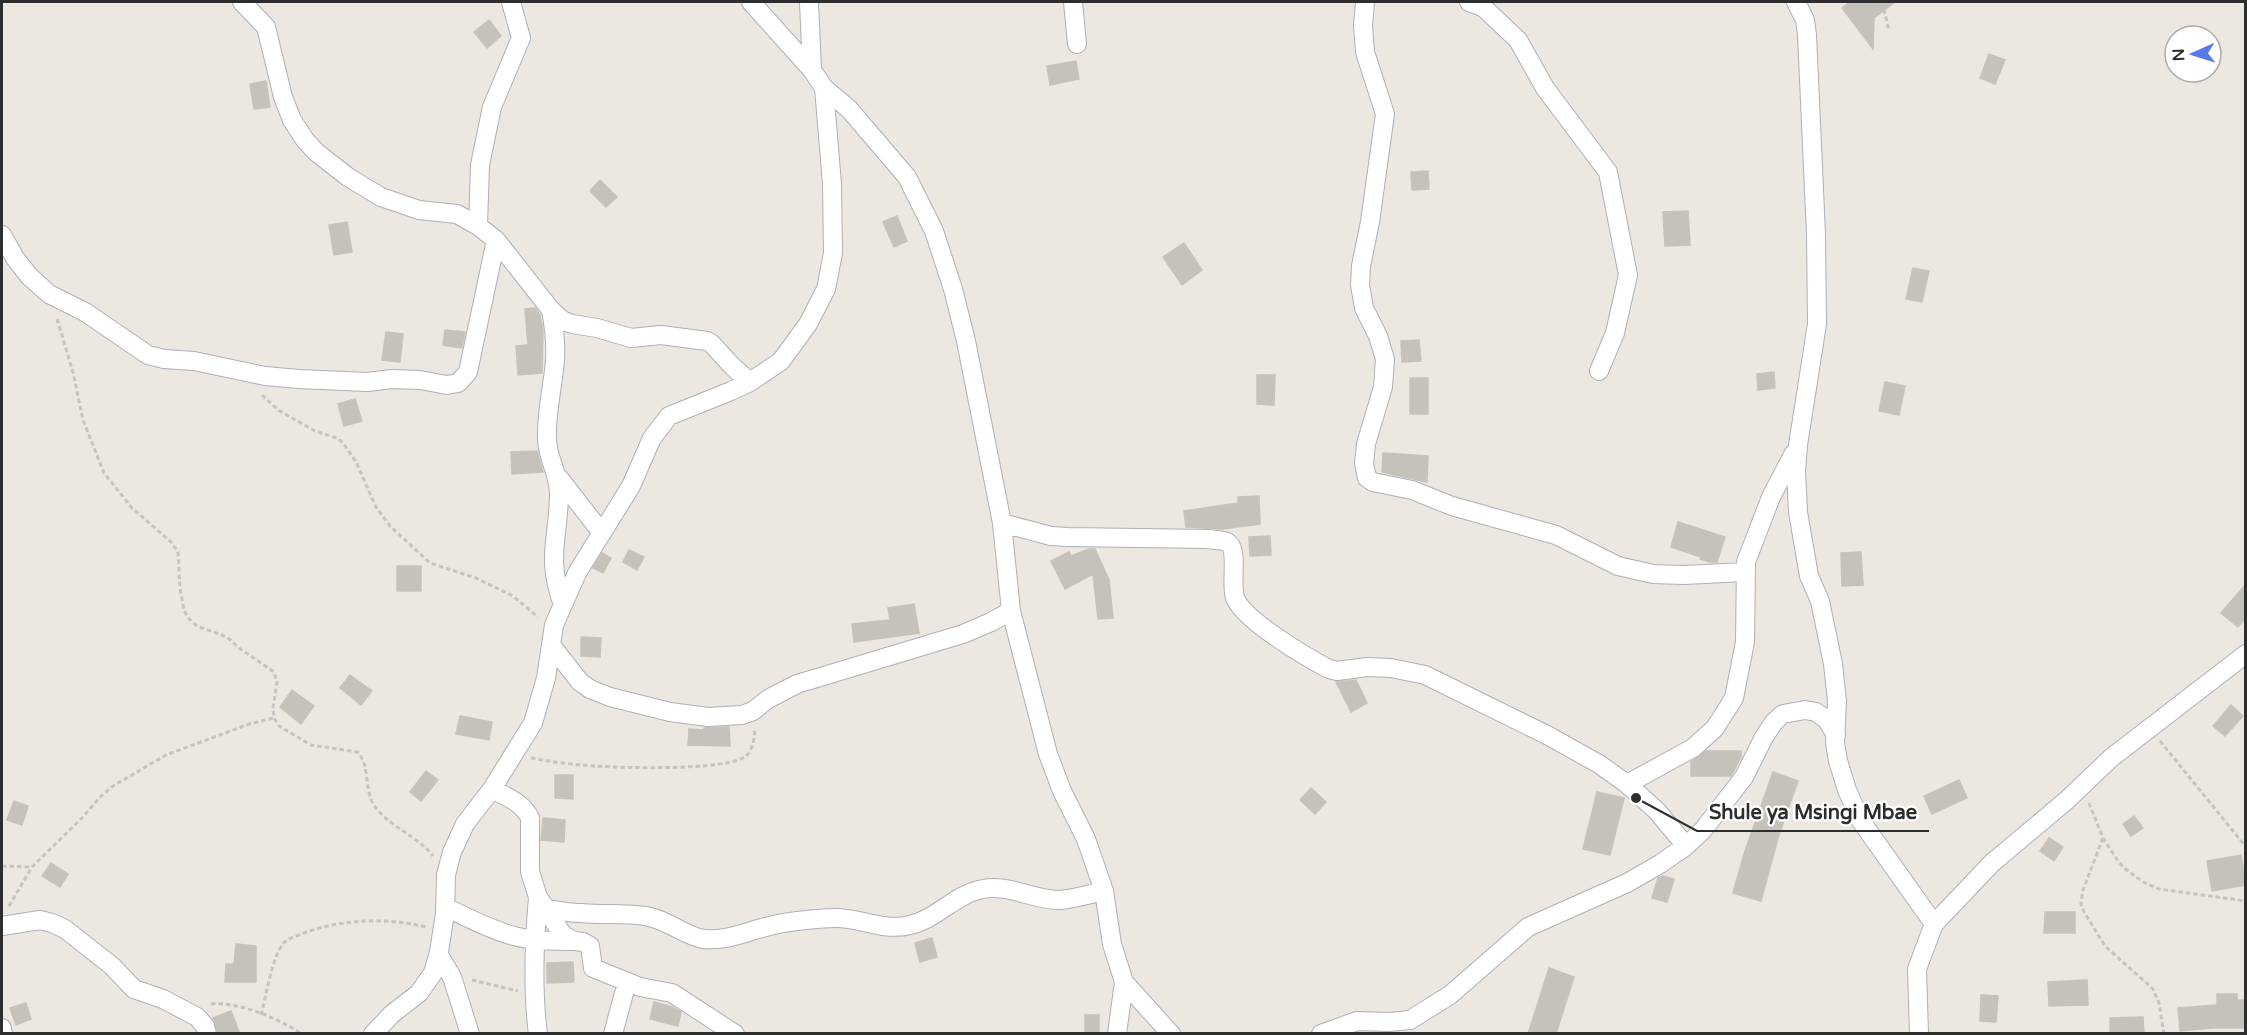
<svg xmlns="http://www.w3.org/2000/svg" width="2247" height="1035" viewBox="0 0 2247 1035" font-family="'Varela Round',sans-serif">
<style>
.building{fill:#c5c2bc;stroke:#c8c2bb;stroke-width:1.5}
.lines{fill:none;stroke-linecap:round;stroke-linejoin:round}
.minor-casing{stroke:#adb0b7;stroke-width:20}
.path{stroke:#c4c4c4;stroke-width:3;stroke-dasharray:4.5 3;stroke-linecap:butt}
.minor{stroke:#fff;stroke-width:18}
.leader{fill:none;stroke:#2d2d2d;stroke-width:2}
.callout-dot{fill:#2d2d2d;stroke:#fff;stroke-width:2}
.callout-label{font-size:20px;text-anchor:middle;font-weight:bold;fill:#2d2d2d;stroke:#fff;stroke-width:4.5;stroke-linejoin:round;paint-order:stroke}
</style>
<rect width="100%" height="100%" fill="#ece7e1"/>
<path class="building" d="M 1850,2 L 1895,2 L 1874,18 L 1873,49 L 1842,8 Z
M 489,20 L 501,36 L 487,48 L 474,32 Z
M 1989,54 L 2005,60 L 1995,84 L 1980,78 Z
M 1076,61 L 1079,79 L 1050,85 L 1047,66 Z
M 266,81 L 270,107 L 254,109 L 250,84 Z
M 1428,171 L 1429,189 L 1412,190 L 1411,172 Z
M 600,180 L 617,197 L 606,207 L 590,191 Z
M 1688,211 L 1690,245 L 1665,246 L 1663,212 Z
M 897,216 L 907,241 L 894,247 L 883,222 Z
M 347,222 L 352,252 L 334,255 L 329,225 Z
M 1184,243 L 1202,270 L 1182,285 L 1163,257 Z
M 1913,268 L 1929,271 L 1922,302 L 1906,299 Z
M 535,308 L 540,315 L 543,330 L 542,373 L 518,375 L 516,346 L 528,345 L 525,309 Z
M 445,330 L 465,332 L 462,348 L 443,345 Z
M 386,332 L 403,334 L 400,362 L 382,360 Z
M 1419,340 L 1421,361 L 1402,362 L 1401,341 Z
M 1774,372 L 1775,388 L 1758,390 L 1757,374 Z
M 1257,375 L 1275,375 L 1274,405 L 1257,404 Z
M 1410,378 L 1428,378 L 1428,414 L 1410,414 Z
M 1885,382 L 1905,386 L 1899,415 L 1879,411 Z
M 355,399 L 362,421 L 344,426 L 338,404 Z
M 537,451 L 543,472 L 512,474 L 511,452 Z
M 1383,453 L 1428,456 L 1427,482 L 1382,472 Z
M 1259,496 L 1260,524 L 1222,529 L 1186,527 L 1184,511 L 1238,503 L 1238,497 Z
M 1678,522 L 1725,537 L 1717,562 L 1710,562 L 1700,559 L 1701,557 L 1671,547 Z
M 1270,536 L 1271,555 L 1250,556 L 1249,537 Z
M 1089,549 L 1095,549 L 1109,580 L 1113,618 L 1098,619 L 1093,574 L 1065,589 L 1051,561 L 1069,552 L 1071,556 Z
M 629,550 L 644,557 L 637,570 L 623,562 Z
M 1861,552 L 1863,585 L 1842,586 L 1841,553 Z
M 602,553 L 611,558 L 603,573 L 593,568 Z
M 397,566 L 421,566 L 421,591 L 397,591 Z
M 2246,584 L 2246,618 L 2238,627 L 2221,613 Z
M 914,604 L 919,633 L 854,642 L 852,624 L 890,620 L 888,608 Z
M 581,637 L 601,638 L 600,657 L 581,656 Z
M 350,675 L 372,691 L 361,705 L 340,688 Z
M 1356,680 L 1367,703 L 1351,712 L 1336,682 Z
M 292,690 L 314,706 L 301,724 L 280,707 Z
M 2231,705 L 2243,716 L 2225,736 L 2213,726 Z
M 460,716 L 492,722 L 489,740 L 456,734 Z
M 729,727 L 730,746 L 688,745 L 689,729 L 704,730 L 704,728 Z
M 1706,751 L 1741,751 L 1741,757 L 1731,776 L 1691,776 L 1691,762 Z
M 426,771 L 438,780 L 421,801 L 410,792 Z
M 1773,772 L 1798,781 L 1778,838 L 1761,901 L 1733,893 L 1745,851 Z
M 555,775 L 573,775 L 573,799 L 555,798 Z
M 1959,780 L 1967,798 L 1932,814 L 1924,796 Z
M 1311,788 L 1326,802 L 1315,814 L 1300,800 Z
M 1597,792 L 1624,798 L 1610,855 L 1583,849 Z
M 14,801 L 28,806 L 22,825 L 7,820 Z
M 2134,816 L 2143,828 L 2131,836 L 2123,824 Z
M 543,818 L 565,820 L 564,842 L 541,840 Z
M 2049,838 L 2063,847 L 2054,861 L 2040,851 Z
M 2241,855 L 2246,885 L 2212,891 L 2207,861 Z
M 51,863 L 68,874 L 60,887 L 42,876 Z
M 1663,876 L 1674,879 L 1667,902 L 1652,898 L 1658,878 Z
M 2045,912 L 2075,912 L 2075,933 L 2044,933 Z
M 932,938 L 937,957 L 920,962 L 915,943 Z
M 236,944 L 256,946 L 256,982 L 225,982 L 226,964 L 234,964 Z
M 573,962 L 574,982 L 547,983 L 547,963 Z
M 1549,968 L 1574,977 L 1556,1034 L 1528,1034 Z
M 2087,980 L 2088,1005 L 2049,1006 L 2048,982 Z
M 2217,994 L 2237,994 L 2237,1000 L 2246,1000 L 2246,1028 L 2212,1028 L 2180,1031 L 2178,1008 L 2217,1005 Z
M 1981,995 L 1998,996 L 1996,1022 L 1980,1021 Z
M 654,1002 L 672,1007 L 681,1012 L 678,1026 L 650,1019 Z
M 26,1003 L 31,1019 L 16,1025 L 10,1008 Z
M 231,1011 L 240,1034 L 218,1034 L 213,1018 Z
M 1085,1015 L 1099,1015 L 1099,1034 L 1085,1034 Z
M 2143,1017 L 2144,1034 L 2110,1034 L 2110,1018 Z"/>
<g class="lines">
<defs>
<path id="minor" d="M 242,2 L 266,27 L 283,97 L 292,120 L 305,140 L 316,152 L 348,177 L 381,197 L 419,210 L 457,214 L 478,226 L 496,240 L 551,310 L 562,320 L 572,324 L 597,328 L 631,338 L 661,335 L 707,341 L 712,344 L 732,366 L 750,382
M 751,2 L 812,70 L 824,88 L 849,109 L 907,177 L 934,231 L 953,289 L 966,341 L 1002,523 L 1011,611 L 1048,754 L 1062,791 L 1086,839 L 1104,891 L 1112,944 L 1124,982 L 1171,1034
M 809,2 L 812,70
M 1073,2 L 1077,44
M 1365,2 L 1363,25 L 1365,52 L 1385,114 L 1370,222 L 1361,266 L 1360,285 L 1364,308 L 1378,336 L 1385,359 L 1383,387 L 1366,444 L 1364,463 L 1367,478 L 1373,482 L 1412,490 L 1452,506 L 1556,535 L 1618,566 L 1653,574 L 1684,575 L 1745,572
M 1469,2 L 1483,7 L 1518,40 L 1545,88 L 1608,172 L 1628,275 L 1615,333 L 1599,371
M 1796,2 L 1805,20 L 1807,35 L 1816,234 L 1817,324 L 1798,445 L 1796,471 L 1798,512 L 1809,576 L 1820,601 L 1833,664 L 1837,701 L 1835,743 L 1838,761 L 1847,790 L 1861,821 L 1934,924
M 478,226 L 480,165 L 492,107 L 521,38 L 511,2
M 2,235 L 15,258 L 29,276 L 49,294 L 85,312 L 148,355 L 164,359 L 194,361 L 265,376 L 299,379 L 367,382 L 392,379 L 420,380 L 447,385 L 458,383 L 468,372 L 496,240
M 551,310 C 554,326 556,344 555,360 C 553,387 546,412 547,438 C 547,459 560,475 559,496 C 558,541 546,558 563,605
M 559,478 L 602,533
M 1002,523 L 1051,536 L 1068,537 L 1208,539 C 1214,540 1222,540 1227,542 C 1240,549 1229,586 1236,600 C 1247,622 1306,657 1329,669 L 1337,671 L 1367,667 L 1391,668 L 1425,675 L 1547,735 L 1599,764 L 1627,784 L 1657,811 L 1686,846
M 551,645 L 580,682 L 590,689 L 610,697 L 670,712 L 708,717 L 742,715 L 753,711 L 768,699 L 797,684 L 963,634 L 991,622 L 1011,611
M 1627,784 L 1693,748 L 1715,728 L 1734,698 L 1745,642 L 1746,562 L 1771,497 L 1794,453
M 492,789 C 507,797 523,803 530,818 L 530,872 L 538,897 L 563,935 L 574,941 L 583,942 L 590,946 L 593,968 L 640,987 L 672,993 L 735,1034
M 538,897 C 534,943 532,988 538,1034
M 445,907 C 467,917 490,930 514,936 C 533,941 553,941 574,941
M 545,909 C 557,910 569,913 581,913 C 602,915 624,913 645,916 C 667,919 686,937 704,939 C 725,941 743,933 762,928 C 786,921 809,919 834,918 C 860,917 883,932 910,925 C 937,919 955,894 983,889 C 1009,884 1033,900 1059,900 C 1074,899 1089,894 1104,891
M 2,926 L 40,920 L 52,923 L 65,929 L 112,966 L 134,989 L 163,999 L 197,1017 L 205,1026 L 207,1034
M 439,955 L 452,977 L 470,1034
M 2,1028 L 3,1034
M 373,1034 L 392,1014 L 419,993 L 433,973 L 439,952 L 445,913 L 446,875 L 452,852 L 465,824 L 492,789 L 533,723 L 546,678 L 554,625 L 577,573 L 631,486 L 652,438 L 669,416 L 731,391 L 750,382 L 781,361 L 808,324 L 826,289 L 833,253 L 832,184 L 824,88
M 613,1034 L 627,982
M 1117,1034 L 1124,982
M 1321,1034 L 1357,1021 L 1389,1022 L 1410,1020 L 1450,995 L 1528,927 L 1627,883 L 1660,864 L 1686,846 L 1703,830 L 1744,777 L 1764,737 L 1774,722 L 1783,714 L 1805,710 L 1816,712 L 1827,720 L 1836,735
M 1919,1034 L 1917,969 L 1934,924 L 1992,863 L 2067,800 L 2111,758 L 2246,654"/>
</defs>
<use href="#minor" class="minor-casing"/>
<path class="path" d="M 1882,2 L 1889,30
M 57,319 L 73,372 L 83,420 L 104,473 L 132,508 L 171,542 L 178,552 L 180,589 L 184,610 L 188,618 L 197,626 L 227,637 L 239,648 L 274,672 L 277,682 L 273,708 L 274,718 L 279,726 L 311,745 L 357,752 C 371,764 363,792 376,808 C 392,828 417,836 433,856
M 262,395 L 278,410 L 315,431 L 337,438 L 343,443 L 356,462 L 376,507 L 390,526 L 430,563 L 476,578 L 513,596 L 538,617
M 2160,741 L 2246,847
M 531,758 C 552,762 574,765 595,766 C 623,768 728,771 746,756 C 753,750 754,739 755,730
M 2089,803 L 2103,838 L 2116,858 L 2123,867 L 2143,882 L 2159,889 L 2246,901
M 2103,838 L 2083,890 L 2081,904 L 2084,912 L 2105,946 L 2153,989 L 2159,1003 L 2164,1034
M 2,866 L 32,867
M 9,906 L 32,867 L 83,817 L 100,797 L 113,786 L 166,755 L 249,724 L 274,718
M 472,980 L 518,991
M 211,1004 C 241,1002 277,1018 302,1034
M 261,1015 C 266,997 272,957 283,944 C 287,939 293,937 299,935 C 338,919 386,917 426,927"/>
<use href="#minor" class="minor"/>
</g>
<path class="leader" d="M1636 798L1697 831H1929"/>
<circle class="callout-dot" cx="1636" cy="798" r="6"/>
<g class="callout-label">
<text x="1813" y="819">Shule ya Msingi Mbae</text>
</g>
<rect width="2247" height="1035" fill="none" stroke="#2d2d2d" stroke-width="6"/>
<g transform="translate(2193 54) rotate(267)"><circle r="28" fill="#ffffff" stroke="#ababab" stroke-width="1.5"/>
<path d="M0-4.5L10 22L0 15L-10 22Z" fill="#5679e4"/>
<text y="-9" font-size="16" font-weight="bold" text-anchor="middle" fill="#2d2d2d">N</text>
</g>
</svg>
